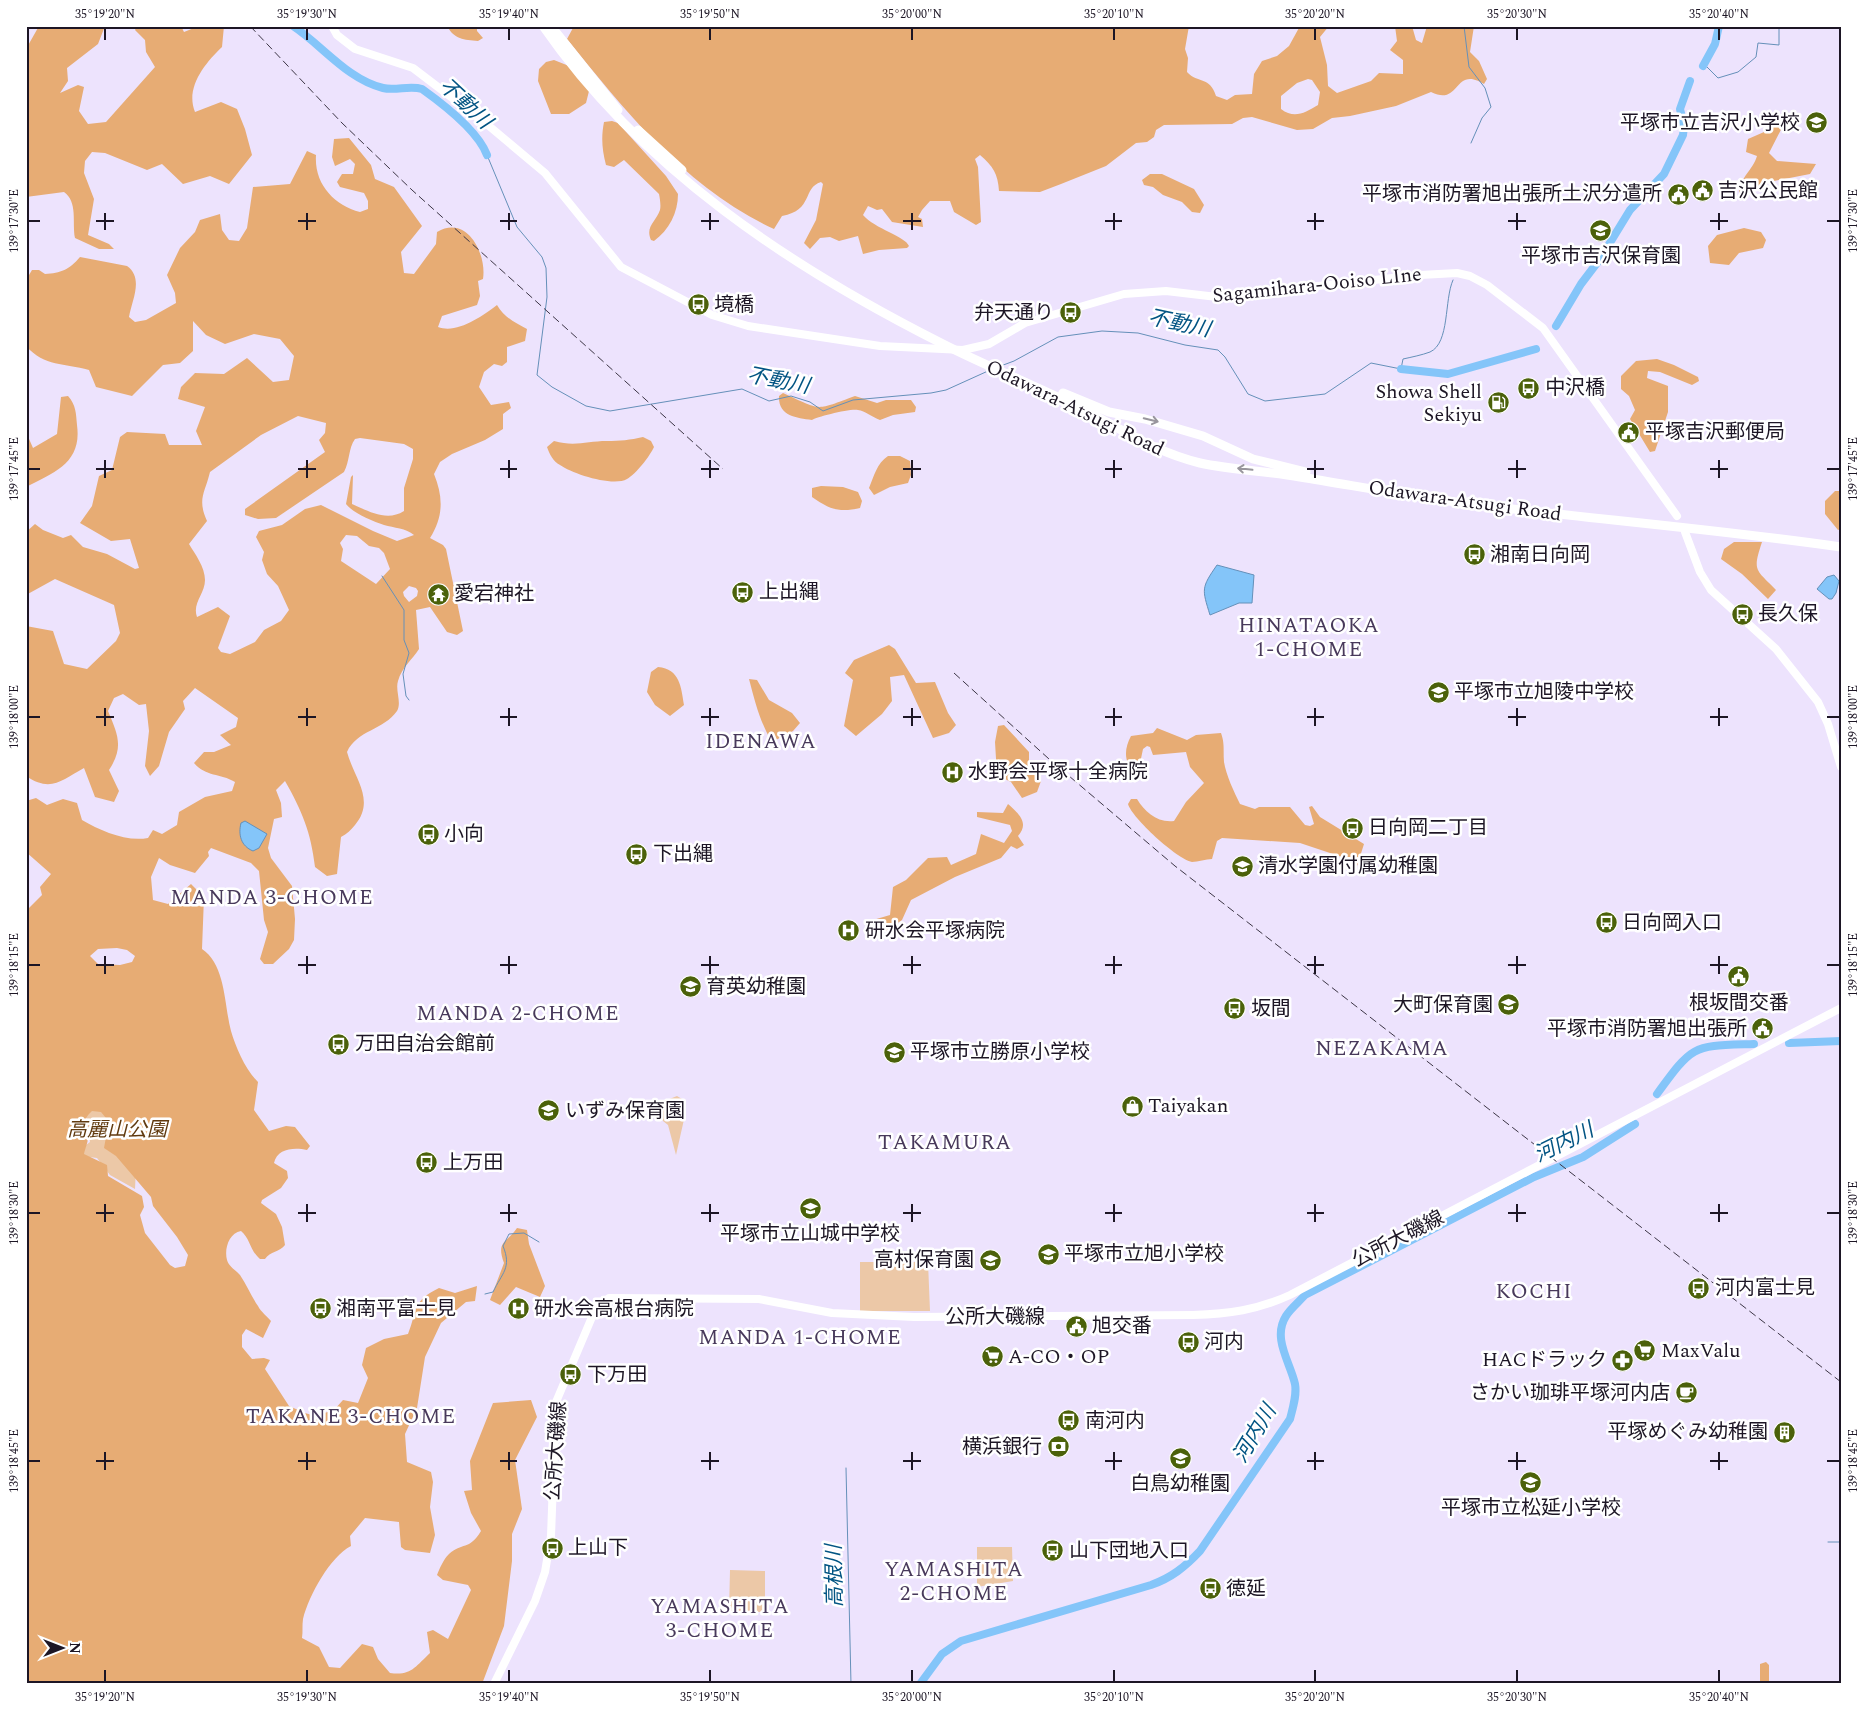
<svg xmlns="http://www.w3.org/2000/svg" width="1867" height="1710" viewBox="0 0 1867 1710" font-family="Spectral,'Noto Sans JP',serif">
<style>
.green{fill:#ecc8a7}
.forest{fill:#e7ac74;fill-rule:evenodd}
.water{fill:#84c5f9;stroke:#6590b9}
.lines{fill:none;stroke-linecap:round;stroke-linejoin:round}
.stream{stroke:#6590b9;stroke-width:1}
.river{stroke:#84c5f9;stroke-width:8}
.major{stroke:#fff;stroke-width:8}
.highway{stroke:#fff;stroke-width:9}
.rail{stroke:#3d3646;stroke-width:1;stroke-dasharray:8 4;stroke-linecap:butt}
.oneway{stroke:#99969d}
.ticks{fill:none;stroke:#1d1625;stroke-width:2}
.labels{text-anchor:middle;dominant-baseline:central;stroke-width:5;stroke-linejoin:round;paint-order:stroke}
.poi-label{font-size:20px;fill:#1d1625;stroke:#fff;text-anchor:start}
.street-label{font-size:20px;fill:#1d1625;stroke:#fff}
.park-label{font-size:20px;font-style:italic;fill:#613a0f;stroke:#fff}
.water-label{font-size:21px;font-style:italic;fill:#025483;stroke:#fff}
.neighbourhood-label{font-size:21px;letter-spacing:1px;fill:#48395b;stroke:#fff}
.neatline{fill:none;stroke:#1d1625;stroke-width:2}
.ticks-label{font-size:12px;text-anchor:middle;fill:#1d1625}
</style>
<rect width="100%" height="100%" fill="#ede3fd"/>
<path class="green" d="M 96,1088 L 136,1168 L 135,1189 L 110,1175 L 97,1158 L 82,1156 L 82,1148 L 90,1142 L 86,1115 Z
M 677,1096 L 682,1099 L 685,1115 L 676,1155 L 668,1125 L 663,1121 L 657,1104 Z
M 860,1262 L 928,1262 L 930,1311 L 860,1311 Z
M 977,1547 L 1012,1547 L 1013,1581 L 977,1587 Z
M 730,1570 L 765,1571 L 765,1612 L 729,1612 Z"/>
<path class="forest" d="M 39,26 L 105,26 L 98,44 L 67,68 L 68,81 L 60,93 L 78,85 L 84,87 L 79,111 L 88,124 L 106,122 L 155,67 L 146,52 L 145,40 L 135,30 L 137,26 L 181,26 L 184,32 L 199,26 L 224,26 L 222,47 C 205,63 185,88 195,112 L 221,102 L 237,109 L 245,129 L 252,155 L 229,184 L 210,176 L 183,184 L 162,164 L 147,170 L 105,153 L 92,152 L 85,161 L 84,173 L 94,199 L 88,235 L 109,244 L 114,249 L 99,249 L 75,238 C 72,222 78,202 64,192 L 26,197 L 26,49 Z
M 447,26 L 477,26 L 477,31 L 483,38 L 478,41 C 464,40 454,39 447,26 Z
M 574,26 L 1189,26 L 1185,49 L 1188,58 L 1187,72 C 1198,84 1210,76 1216,96 L 1227,100 L 1235,95 L 1252,94 L 1254,74 L 1262,61 L 1277,56 L 1289,46 L 1300,26 L 1329,26 L 1320,37 L 1327,65 L 1328,86 L 1337,93 L 1371,81 L 1379,73 L 1403,74 L 1403,60 L 1390,50 L 1397,41 L 1395,26 L 1412,26 L 1416,40 L 1422,43 L 1427,26 L 1474,26 L 1470,52 L 1479,61 L 1487,79 L 1484,84 C 1453,65 1461,107 1431,92 L 1396,106 L 1350,116 L 1332,118 L 1313,129 L 1297,130 L 1252,117 L 1243,118 L 1232,124 L 1164,125 L 1156,130 L 1154,137 L 1147,142 L 1136,143 L 1106,166 L 1061,184 L 1040,192 L 999,191 C 998,174 993,166 980,155 L 975,159 L 978,167 L 981,222 L 976,225 L 954,212 L 950,201 L 930,201 L 922,210 L 918,217 L 922,219 L 923,227 L 892,222 L 882,209 L 877,210 L 868,206 L 863,215 C 875,229 905,236 909,246 L 907,248 L 879,250 L 863,254 L 858,236 L 839,241 L 830,237 L 820,238 L 810,249 L 804,243 L 816,220 L 823,184 L 821,182 C 802,188 814,210 782,216 L 774,229 C 687,189 626,112 567,39 ZM 1308,79 L 1312,80 L 1320,92 L 1318,105 C 1305,113 1294,119 1281,109 L 1281,96 L 1297,83 Z
M 554,60 L 569,66 L 589,91 L 586,103 L 569,114 L 551,114 L 538,81 L 539,69 L 546,62 Z
M 1771,114 L 1788,116 L 1769,153 L 1777,161 L 1816,164 L 1810,174 L 1774,181 L 1739,193 C 1740,177 1753,170 1757,156 L 1746,152 L 1748,139 L 1764,132 Z
M 612,121 L 618,123 L 666,176 L 678,194 C 678,213 669,230 654,241 L 651,240 C 645,226 656,222 660,210 C 661,206 660,199 659,194 L 624,160 L 614,167 L 606,165 C 602,150 601,137 604,122 Z
M 349,138 L 371,165 L 375,179 L 394,187 L 422,226 L 401,252 L 404,273 L 414,274 L 436,244 L 437,232 C 467,214 487,254 483,279 L 478,281 L 480,296 L 477,305 L 442,316 L 438,327 C 457,334 481,317 497,305 C 504,317 515,323 527,329 L 525,341 L 507,347 L 507,362 L 502,366 L 494,364 L 484,372 L 479,387 L 491,405 L 509,402 L 511,408 L 503,414 L 503,429 L 485,440 L 452,454 L 440,462 L 434,474 C 443,496 444,516 430,538 L 443,545 L 446,549 L 463,631 L 457,635 L 447,632 L 430,607 L 416,610 L 419,649 C 412,660 402,667 398,681 C 395,690 402,703 397,711 C 384,730 357,730 347,752 C 354,778 376,800 355,825 C 351,830 347,834 341,837 L 337,874 L 327,876 L 315,867 C 311,832 302,811 285,781 L 276,790 L 281,803 L 282,817 L 274,819 L 268,848 L 271,858 L 292,886 L 295,919 L 294,940 L 289,949 L 273,964 L 264,964 L 260,959 L 268,932 L 264,920 L 259,871 L 251,863 L 211,848 L 208,852 L 209,856 L 195,873 L 170,865 L 159,858 L 151,877 L 153,900 L 168,904 L 191,884 L 204,897 L 202,949 C 226,965 224,1005 231,1031 C 236,1048 245,1069 258,1082 L 254,1110 L 269,1131 L 286,1126 L 295,1127 L 310,1146 L 307,1150 C 295,1147 277,1148 274,1163 L 287,1171 L 288,1178 L 281,1188 L 262,1200 L 261,1203 L 276,1214 L 282,1227 L 285,1245 C 280,1252 270,1251 265,1259 L 260,1259 C 250,1251 250,1238 241,1231 C 229,1233 224,1249 227,1260 C 229,1267 236,1270 240,1275 C 247,1285 251,1296 258,1306 C 261,1312 267,1316 271,1321 L 263,1338 L 246,1329 L 242,1335 L 242,1347 L 252,1359 L 264,1358 L 270,1360 L 265,1369 L 289,1406 L 305,1413 L 315,1416 L 334,1410 L 343,1400 L 358,1403 L 368,1378 L 362,1365 L 366,1348 L 384,1339 L 408,1334 C 418,1309 412,1301 439,1288 L 455,1293 L 477,1286 L 475,1301 L 466,1302 L 441,1323 L 425,1357 L 417,1408 L 405,1434 L 407,1462 L 431,1472 L 433,1482 L 430,1507 L 435,1535 L 430,1553 L 405,1550 L 401,1547 L 399,1522 L 365,1518 L 350,1536 L 351,1546 C 330,1557 309,1595 303,1619 C 302,1625 303,1632 302,1638 L 319,1647 L 329,1667 L 340,1668 L 362,1644 L 373,1647 L 378,1659 L 390,1673 C 411,1676 415,1667 430,1653 L 427,1632 L 433,1630 L 448,1639 L 471,1590 L 468,1585 L 443,1580 L 437,1575 C 440,1568 443,1560 449,1554 C 462,1542 469,1551 481,1531 L 471,1513 L 464,1491 L 472,1490 L 470,1461 L 493,1403 L 531,1400 L 537,1417 L 515,1460 L 522,1509 L 512,1534 L 512,1561 L 504,1626 L 482,1684 L 26,1684 L 26,911 L 42,895 L 40,887 L 51,874 L 26,852 L 26,801 L 36,798 L 47,805 L 63,799 L 77,803 L 82,820 C 101,831 126,842 148,838 L 153,830 L 162,834 L 177,825 L 179,812 L 205,797 L 232,791 L 235,782 C 220,773 206,777 194,763 L 204,752 L 214,752 L 231,745 L 220,735 L 236,727 L 238,718 L 195,688 L 183,701 L 185,709 L 169,732 L 159,766 L 150,776 L 145,766 L 149,731 L 146,704 L 139,705 L 123,694 L 114,698 L 108,711 C 118,735 124,747 109,770 L 119,791 L 114,802 L 95,797 L 84,768 C 62,780 51,793 26,776 L 26,626 L 53,631 L 64,664 L 87,669 L 116,641 L 120,633 L 114,605 L 55,579 L 26,595 L 26,532 L 35,524 L 43,530 L 63,538 L 71,535 L 83,547 L 107,554 L 135,569 L 139,568 L 130,539 L 111,541 L 80,523 L 92,506 L 99,476 L 112,470 L 120,437 L 127,432 L 165,434 L 169,445 L 202,445 L 196,431 L 205,407 L 178,399 L 181,387 L 195,373 L 224,374 L 247,358 L 273,382 L 289,380 L 294,356 L 280,339 L 254,334 L 225,344 L 206,335 L 193,321 L 193,351 L 180,363 L 163,365 L 132,396 L 96,387 L 89,370 C 64,363 45,367 26,346 L 26,280 L 32,270 L 39,270 L 45,274 C 61,273 69,270 80,257 L 127,266 C 144,278 132,300 129,317 L 135,322 L 146,320 L 176,303 L 175,293 L 167,275 L 180,248 L 195,232 L 200,220 L 220,214 L 222,230 L 229,240 L 239,241 L 247,228 L 253,187 L 290,184 L 307,151 L 316,155 C 314,184 334,205 360,212 L 368,209 L 368,201 L 364,193 L 340,187 L 337,182 L 342,174 L 353,174 L 355,164 L 350,159 L 335,166 L 332,157 L 334,139 ZM 298,416 L 326,423 L 325,433 L 319,440 L 325,452 L 245,509 L 245,515 L 258,519 L 276,518 L 344,472 C 350,461 348,449 355,439 L 360,438 L 404,444 L 413,449 L 413,459 L 404,488 L 404,511 C 387,522 368,511 352,504 L 353,475 L 351,477 L 346,504 C 353,513 372,521 384,525 C 394,528 406,528 414,535 L 397,541 L 373,531 L 321,505 L 305,509 L 282,525 L 259,531 L 256,537 L 264,552 L 262,560 L 267,574 L 278,586 L 289,610 L 281,621 L 264,630 L 255,642 L 230,654 L 221,652 L 218,648 L 230,616 L 218,607 L 197,617 C 192,603 205,594 205,580 C 205,567 195,554 189,544 L 207,521 C 197,499 205,493 210,472 L 261,435 ZM 346,535 L 357,536 L 369,546 L 379,548 L 384,553 L 390,569 L 376,584 L 341,561 L 343,549 L 340,543 ZM 409,586 L 416,588 L 418,591 L 417,596 L 409,602 L 404,596 L 403,592 ZM 117,948 L 127,950 L 135,956 L 132,962 L 120,965 L 98,964 L 90,956 L 98,949 ZM 92,1111 L 101,1112 L 110,1123 L 111,1131 L 106,1137 L 104,1148 L 116,1156 L 151,1197 L 153,1206 L 177,1237 L 188,1255 L 185,1266 L 175,1268 L 170,1265 L 145,1233 L 140,1215 L 144,1207 L 142,1196 L 108,1176 L 107,1165 L 84,1154 C 85,1149 88,1142 88,1138 C 88,1126 80,1122 92,1111 Z
M 1150,174 L 1162,174 L 1194,189 L 1204,205 L 1200,213 L 1192,212 L 1182,202 L 1163,195 L 1153,187 L 1144,185 L 1142,180 Z
M 1744,228 L 1761,232 L 1766,240 L 1763,248 L 1739,253 L 1729,265 L 1710,263 L 1708,246 L 1717,235 Z
M 1657,359 L 1674,365 L 1698,377 L 1699,381 L 1692,385 L 1660,372 L 1648,371 L 1647,378 L 1668,386 L 1668,412 L 1655,451 L 1650,452 L 1630,419 L 1635,410 L 1629,396 L 1621,389 L 1621,376 L 1636,361 Z
M 783,393 C 823,411 814,411 855,396 L 877,403 L 886,400 L 911,400 L 916,407 L 915,412 L 893,415 L 880,420 C 872,417 865,411 858,410 C 851,408 816,417 812,420 C 796,418 778,416 779,396 Z
M 68,396 C 76,405 76,413 77,425 C 82,462 56,472 26,487 L 26,432 L 33,448 L 57,434 L 61,397 Z
M 643,437 L 651,441 L 654,447 C 650,456 636,474 627,479 C 613,487 573,474 560,465 C 553,461 550,455 547,447 L 554,441 C 575,447 587,441 607,441 C 620,441 630,440 643,437 Z
M 888,456 L 900,456 L 910,461 L 911,475 L 908,483 L 890,487 L 874,495 L 869,488 C 874,476 877,463 888,456 Z
M 821,486 L 843,487 L 858,492 L 862,501 L 860,508 C 839,513 829,509 812,497 L 812,488 Z
M 1835,491 L 1841,491 L 1841,529 L 1838,530 L 1825,514 L 1825,501 Z
M 1734,542 L 1762,542 C 1752,572 1756,569 1776,590 L 1768,599 L 1742,574 L 1721,559 L 1724,549 Z
M 889,645 L 895,649 L 916,683 L 935,682 L 948,713 L 956,725 L 949,733 L 933,738 L 904,675 L 890,677 L 892,701 L 882,714 L 856,736 L 844,726 L 853,680 L 845,673 L 854,660 Z
M 658,667 C 680,669 681,687 684,705 L 670,716 L 655,705 L 647,692 L 651,672 Z
M 749,679 L 757,680 L 769,700 L 792,713 L 800,723 L 793,731 L 772,742 C 760,722 755,702 749,679 Z
M 1004,725 L 1029,752 L 1029,767 L 1041,781 L 1037,792 L 1022,798 L 1011,782 L 997,775 L 995,742 L 998,726 Z
M 1157,728 L 1187,740 L 1196,735 L 1221,733 C 1225,744 1223,751 1224,762 C 1226,775 1234,792 1240,804 L 1255,809 L 1259,807 L 1290,807 L 1305,825 L 1310,826 L 1314,824 L 1309,807 L 1312,806 L 1320,817 L 1364,844 L 1357,866 L 1352,866 L 1345,858 L 1300,843 L 1222,838 L 1217,841 L 1212,859 C 1206,859 1198,862 1192,862 C 1177,859 1132,818 1128,804 L 1131,799 L 1137,799 C 1145,812 1157,823 1174,821 L 1186,802 L 1204,783 L 1190,767 L 1186,752 L 1153,755 L 1150,747 L 1147,746 L 1143,749 L 1138,773 L 1133,772 C 1124,761 1124,749 1131,736 L 1153,733 Z
M 1008,804 C 1018,813 1030,823 1018,836 L 1024,845 L 1017,849 L 1011,846 L 1001,858 L 955,877 L 911,900 L 902,920 L 880,935 L 871,932 L 870,929 L 873,920 L 890,915 L 893,887 L 906,880 L 928,858 L 947,857 L 951,865 L 976,854 L 981,834 L 1004,843 L 1012,831 L 1010,825 L 977,817 L 977,812 L 1003,813 Z
M 517,1228 L 527,1230 L 529,1244 L 545,1286 L 540,1297 L 516,1287 L 500,1305 L 490,1300 L 504,1263 C 496,1241 506,1244 517,1228 Z
M 1766,1662 L 1769,1665 L 1769,1684 L 1760,1684 L 1760,1664 Z"/>
<path class="water" d="M 1217,565 L 1254,575 L 1252,603 L 1239,603 L 1210,615 C 1202,589 1201,588 1217,565 Z
M 1834,575 L 1839,581 L 1836,593 L 1832,599 L 1829,599 L 1817,589 L 1827,577 Z
M 245,821 L 267,834 L 259,848 L 253,851 C 241,846 238,835 241,823 Z"/>
<g class="lines">
<path class="stream" d="M 1464,26 L 1469,67 L 1485,88 L 1491,107 L 1482,118 L 1471,143
M 1704,64 L 1718,78 L 1738,72 L 1756,57 L 1758,43 L 1779,45 L 1779,26
M 487,155 L 517,227 L 542,257 L 546,268 L 547,297 L 537,375 L 552,387 L 586,406 L 610,411 L 742,389 L 769,401 L 791,396 L 810,402 L 823,411 L 853,400 L 931,393 L 946,390 L 988,371
M 998,367 L 1014,361 L 1058,337 L 1102,331 L 1138,333 L 1185,345 L 1218,350 L 1225,357 L 1248,394 L 1265,401 L 1325,394 L 1371,363 L 1401,369 L 1403,359 C 1412,357 1422,355 1430,352 C 1450,343 1444,300 1453,280
M 382,576 L 404,610 L 404,640 L 409,653 L 403,674 L 406,696 L 409,700
M 485,1294 L 493,1292 C 502,1273 512,1268 503,1246 L 509,1234 L 524,1233 L 539,1242
M 846,1468 L 851,1684
M 1828,1542 L 1841,1542"/>
<path class="river" d="M 293,26 C 323,46 347,79 383,88 C 396,91 410,85 422,89 C 443,104 478,131 487,155
M 1703,66 L 1715,44 L 1719,26
M 1556,326 L 1581,284 L 1600,259 L 1630,210 L 1664,174 L 1683,135 L 1684,126 L 1680,109 L 1690,81
M 1401,369 L 1448,374 L 1536,349
M 1789,1043 L 1841,1041
M 1657,1094 C 1694,1043 1693,1046 1754,1044
M 920,1684 L 942,1654 L 961,1641 L 1151,1585 C 1171,1578 1185,1567 1200,1551 L 1290,1419 C 1293,1407 1297,1395 1295,1384 C 1290,1362 1272,1338 1286,1316 C 1291,1308 1299,1302 1305,1295 L 1534,1177 L 1583,1157 L 1635,1124"/>
<path class="major" d="M 332,26 L 337,35 L 355,49 L 413,68 L 489,126 L 545,173 L 621,267 L 712,315 L 748,326 L 880,346 L 963,350 L 989,344 L 1025,323 L 1124,294 L 1166,291 L 1217,297 L 1420,275 L 1457,273 L 1470,276 L 1487,285 L 1543,328 L 1677,516
M 1685,532 L 1700,572 L 1711,590 L 1776,649 L 1818,702 L 1828,724 L 1841,767
M 494,1684 L 535,1601 L 545,1572 L 551,1536 L 556,1402 L 592,1317 L 600,1305 L 609,1298 L 759,1299 L 832,1313 L 914,1317 L 1193,1315 C 1228,1314 1258,1310 1290,1295 L 1841,1008"/>
<path class="highway" d="M 543,26 C 642,169 790,267 943,344 C 984,365 1027,382 1068,402 C 1113,423 1150,451 1200,463 C 1232,470 1267,471 1300,477 C 1362,487 1424,499 1487,506 C 1605,520 1723,530 1841,547
M 551,26 L 618,110
M 638,130 L 682,170
M 1063,393 L 1109,412 L 1145,419 L 1203,436 L 1253,459 L 1306,472"/>
<path class="rail" d="M 250,26 L 342,123 L 412,190 L 723,469
M 954,673 L 1049,759 L 1175,866 L 1841,1382"/>
</g>
<defs><path id="oneway-shaft" d="M-6 0H5M1.5-3L5.5 0L1.5 3" fill="none" stroke-width="1.6" stroke-linecap="round" stroke-linejoin="round" transform="scale(1.25)"/></defs>
<g class="oneway">
<use href="#oneway-shaft" transform="translate(1151 420) rotate(14)"/>
<use href="#oneway-shaft" transform="translate(1245 469) rotate(-174)"/>
</g>
<path class="ticks" d="M 105,28 L 105,40M 307,28 L 307,40M 509,28 L 509,40M 710,28 L 710,40M 912,28 L 912,40M 1114,28 L 1114,40M 1315,28 L 1315,40M 1517,28 L 1517,40M 1719,28 L 1719,40M 105,213 L 105,230M 307,213 L 307,230M 509,213 L 509,230M 710,213 L 710,230M 912,213 L 912,230M 1114,213 L 1114,230M 1315,213 L 1315,230M 1517,213 L 1517,230M 1719,213 L 1719,230M 28,221 L 40,221M 96,221 L 114,221M 298,221 L 316,221M 500,221 L 517,221M 701,221 L 719,221M 903,221 L 921,221M 1105,221 L 1122,221M 1307,221 L 1324,221M 1508,221 L 1526,221M 1710,221 L 1728,221M 1827,221 L 1840,221M 105,460 L 105,478M 307,460 L 307,478M 509,460 L 509,478M 710,460 L 710,478M 912,460 L 912,478M 1114,460 L 1114,478M 1315,460 L 1315,478M 1517,460 L 1517,478M 1719,460 L 1719,478M 28,469 L 40,469M 96,469 L 114,469M 298,469 L 316,469M 500,469 L 517,469M 701,469 L 719,469M 903,469 L 921,469M 1105,469 L 1122,469M 1307,469 L 1324,469M 1508,469 L 1526,469M 1710,469 L 1728,469M 1827,469 L 1840,469M 105,708 L 105,726M 307,708 L 307,726M 509,708 L 509,726M 710,708 L 710,726M 912,708 L 912,726M 1114,708 L 1114,726M 1315,708 L 1315,726M 1517,708 L 1517,726M 1719,708 L 1719,726M 28,717 L 40,717M 96,717 L 114,717M 298,717 L 316,717M 500,717 L 517,717M 701,717 L 719,717M 903,717 L 921,717M 1105,717 L 1122,717M 1307,717 L 1324,717M 1508,717 L 1526,717M 1710,717 L 1728,717M 1827,717 L 1840,717M 105,956 L 105,974M 307,956 L 307,974M 509,956 L 509,974M 710,956 L 710,974M 912,956 L 912,974M 1114,956 L 1114,974M 1315,956 L 1315,974M 1517,956 L 1517,974M 1719,956 L 1719,974M 28,965 L 40,965M 96,965 L 114,965M 298,965 L 316,965M 500,965 L 517,965M 701,965 L 719,965M 903,965 L 921,965M 1105,965 L 1122,965M 1307,965 L 1324,965M 1508,965 L 1526,965M 1710,965 L 1728,965M 1827,965 L 1840,965M 105,1204 L 105,1222M 307,1204 L 307,1222M 509,1204 L 509,1222M 710,1204 L 710,1222M 912,1204 L 912,1222M 1114,1204 L 1114,1222M 1315,1204 L 1315,1222M 1517,1204 L 1517,1222M 1719,1204 L 1719,1222M 28,1213 L 40,1213M 96,1213 L 114,1213M 298,1213 L 316,1213M 500,1213 L 517,1213M 701,1213 L 719,1213M 903,1213 L 921,1213M 1105,1213 L 1122,1213M 1307,1213 L 1324,1213M 1508,1213 L 1526,1213M 1710,1213 L 1728,1213M 1827,1213 L 1840,1213M 105,1452 L 105,1470M 307,1452 L 307,1470M 509,1452 L 509,1470M 710,1452 L 710,1470M 912,1452 L 912,1470M 1114,1452 L 1114,1470M 1315,1452 L 1315,1470M 1517,1452 L 1517,1470M 1719,1452 L 1719,1470M 28,1461 L 40,1461M 96,1461 L 114,1461M 298,1461 L 316,1461M 500,1461 L 517,1461M 701,1461 L 719,1461M 903,1461 L 921,1461M 1105,1461 L 1122,1461M 1307,1461 L 1324,1461M 1508,1461 L 1526,1461M 1710,1461 L 1728,1461M 1827,1461 L 1840,1461M 105,1670 L 105,1682M 307,1670 L 307,1682M 509,1670 L 509,1682M 710,1670 L 710,1682M 912,1670 L 912,1682M 1114,1670 L 1114,1682M 1315,1670 L 1315,1682M 1517,1670 L 1517,1682M 1719,1670 L 1719,1682"/>
<defs>
<symbol id="school-disc" viewBox="-11 -11 22 22"><circle r="9.5" fill="#4b610a" stroke="#fff"/><path d="M0-5L7-2L0 1L-7-2ZM-4 1L0 2.5L4 1V4Q0 6-4 4Z" fill="#fff"/></symbol>
<symbol id="civic-disc" viewBox="-11 -11 22 22"><circle r="9.5" fill="#4b610a" stroke="#fff"/><path d="M-.6-6.5H3V-4.5H.6V-3L4-1V1h2V6H-6V1h2V-1L-.6-3ZM-1.2 2.5V6h2.4V2.5Z" fill="#fff"/></symbol>
<symbol id="bus-disc" viewBox="-11 -11 22 22"><circle r="9.5" fill="#4b610a" stroke="#fff"/><path d="M-5-6H5V4H4V6H2V4H-2V6H-4V4H-5ZM-3.5-4V0h7V-4ZM-3.5 1.2v1.5H-2V1.2ZM2 1.2v1.5H3.5V1.2Z" fill="#fff"/></symbol>
<symbol id="fuel-disc" viewBox="-11 -11 22 22"><circle r="9.5" fill="#4b610a" stroke="#fff"/><path d="M-5.5-6h7V0h2V4h1.3V-2.5L3-4.5l.8-.8L6-3V5H2.5V1h-1V6h-7ZM-4.2-4.7v3.2H.2V-4.7Z" fill="#fff"/></symbol>
<symbol id="temple-disc" viewBox="-11 -11 22 22"><circle r="9.5" fill="#4b610a" stroke="#fff"/><path d="M0-6L5-2H3V0L6.5 2.5H4V6H1.5V3h-3V6H-4V2.5H-6.5L-3 0V-2H-5Z" fill="#fff"/></symbol>
<symbol id="hospital-disc" viewBox="-11 -11 22 22"><circle r="9.5" fill="#4b610a" stroke="#fff"/><path d="M-5-5h3v3.5h4V-5h3V5h-3V1.5h-4V5h-3Z" fill="#fff"/></symbol>
<symbol id="shop-disc" viewBox="-11 -11 22 22"><circle r="9.5" fill="#4b610a" stroke="#fff"/><path d="M-5-2.5h2.3a2.7 3.5 0 0 1 5.4 0H5L5.5 6h-11ZM-1.5-2.5h3a1.5 2.3 0 0 0-3 0Z" fill="#fff"/></symbol>
<symbol id="supermarket-disc" viewBox="-11 -11 22 22"><circle r="9.5" fill="#4b610a" stroke="#fff"/><path d="M-6-5.5h2.5l.6 2H6L4.5 2H-2.5L-4.4-4H-6ZM-1.5 3.2a1.3 1.3 0 1 0 .1 0ZM3 3.2a1.3 1.3 0 1 0 .1 0Z" fill="#fff"/></symbol>
<symbol id="pharmacy-disc" viewBox="-11 -11 22 22"><circle r="9.5" fill="#4b610a" stroke="#fff"/><path d="M-2-6h4v4h4v4h-4v4h-4v-4h-4v-4h4Z" fill="#fff"/></symbol>
<symbol id="cafe-disc" viewBox="-11 -11 22 22"><circle r="9.5" fill="#4b610a" stroke="#fff"/><path d="M-5.5-4.5H6V0H3Q3 3.5 0 3.5H-2.5Q-5.5 3.5-5.5 0ZM3-3.2v2h1.7v-2ZM-6 4.5H4V6H-6Z" fill="#fff"/></symbol>
<symbol id="building-disc" viewBox="-11 -11 22 22"><circle r="9.5" fill="#4b610a" stroke="#fff"/><path d="M-4-6H4V6H1V3H-1V6H-4ZM-2.5-4.3h1.7v1.8h-1.7ZM.8-4.3h1.7v1.8H.8ZM-2.5-1h1.7V.8h-1.7ZM.8-1h1.7V.8H.8Z" fill="#fff"/></symbol>
<symbol id="bank-disc" viewBox="-11 -11 22 22"><circle r="9.5" fill="#4b610a" stroke="#fff"/><path d="M-6-4H6V4H-6ZM0-2.3a2.3 2.3 0 1 0 0 4.6a2.3 2.3 0 1 0 0-4.6Z" fill="#fff"/></symbol>
</defs>
<g fill-rule="evenodd">
<use href="#school-disc" x="1804" y="110" width="25" height="25"/>
<use href="#civic-disc" x="1690" y="178" width="25" height="25"/>
<use href="#civic-disc" x="1666" y="182" width="25" height="25"/>
<use href="#school-disc" x="1588" y="218" width="25" height="25"/>
<use href="#bus-disc" x="686" y="292" width="25" height="25"/>
<use href="#bus-disc" x="1058" y="300" width="25" height="25"/>
<use href="#bus-disc" x="1516" y="376" width="25" height="25"/>
<use href="#fuel-disc" x="1486" y="390" width="25" height="25"/>
<use href="#civic-disc" x="1616" y="420" width="25" height="25"/>
<use href="#bus-disc" x="1462" y="542" width="25" height="25"/>
<use href="#bus-disc" x="730" y="580" width="25" height="25"/>
<use href="#temple-disc" x="426" y="582" width="25" height="25"/>
<use href="#bus-disc" x="1730" y="602" width="25" height="25"/>
<use href="#school-disc" x="1426" y="680" width="25" height="25"/>
<use href="#hospital-disc" x="940" y="760" width="25" height="25"/>
<use href="#bus-disc" x="1340" y="816" width="25" height="25"/>
<use href="#bus-disc" x="416" y="822" width="25" height="25"/>
<use href="#bus-disc" x="624" y="842" width="25" height="25"/>
<use href="#school-disc" x="1230" y="854" width="25" height="25"/>
<use href="#bus-disc" x="1594" y="910" width="25" height="25"/>
<use href="#hospital-disc" x="836" y="918" width="25" height="25"/>
<use href="#civic-disc" x="1726" y="964" width="25" height="25"/>
<use href="#school-disc" x="678" y="974" width="25" height="25"/>
<use href="#school-disc" x="1496" y="992" width="25" height="25"/>
<use href="#bus-disc" x="1222" y="996" width="25" height="25"/>
<use href="#civic-disc" x="1750" y="1016" width="25" height="25"/>
<use href="#bus-disc" x="326" y="1032" width="25" height="25"/>
<use href="#school-disc" x="882" y="1040" width="25" height="25"/>
<use href="#shop-disc" x="1120" y="1094" width="25" height="25"/>
<use href="#school-disc" x="536" y="1098" width="25" height="25"/>
<use href="#bus-disc" x="414" y="1150" width="25" height="25"/>
<use href="#school-disc" x="798" y="1196" width="25" height="25"/>
<use href="#school-disc" x="1036" y="1242" width="25" height="25"/>
<use href="#school-disc" x="978" y="1248" width="25" height="25"/>
<use href="#bus-disc" x="1686" y="1276" width="25" height="25"/>
<use href="#bus-disc" x="308" y="1296" width="25" height="25"/>
<use href="#hospital-disc" x="506" y="1296" width="25" height="25"/>
<use href="#civic-disc" x="1064" y="1314" width="25" height="25"/>
<use href="#bus-disc" x="1176" y="1330" width="25" height="25"/>
<use href="#supermarket-disc" x="1632" y="1338" width="25" height="25"/>
<use href="#supermarket-disc" x="980" y="1344" width="25" height="25"/>
<use href="#pharmacy-disc" x="1610" y="1348" width="25" height="25"/>
<use href="#bus-disc" x="558" y="1362" width="25" height="25"/>
<use href="#cafe-disc" x="1674" y="1380" width="25" height="25"/>
<use href="#bus-disc" x="1056" y="1408" width="25" height="25"/>
<use href="#building-disc" x="1772" y="1420" width="25" height="25"/>
<use href="#bank-disc" x="1046" y="1434" width="25" height="25"/>
<use href="#school-disc" x="1168" y="1446" width="25" height="25"/>
<use href="#school-disc" x="1518" y="1470" width="25" height="25"/>
<use href="#bus-disc" x="540" y="1536" width="25" height="25"/>
<use href="#bus-disc" x="1040" y="1538" width="25" height="25"/>
<use href="#bus-disc" x="1198" y="1576" width="25" height="25"/>
</g>
<g class="labels">
<g class="poi-label">
<text x="1800" y="123" text-anchor="end">平塚市立吉沢小学校</text>
<text x="1718" y="191">吉沢公民館</text>
<text x="1662" y="194" text-anchor="end">平塚市消防署旭出張所土沢分遣所</text>
<text x="1601" y="256" text-anchor="middle">平塚市吉沢保育園</text>
<text x="714" y="305">境橋</text>
<text x="1054" y="313" text-anchor="end">弁天通り</text>
<text x="1545" y="388">中沢橋</text>
<text x="1482" y="392" text-anchor="end">Showa Shell<tspan x="1482" dy="23">Sekiyu</tspan></text>
<text x="1645" y="432">平塚吉沢郵便局</text>
<text x="1490" y="555">湘南日向岡</text>
<text x="759" y="592">上出縄</text>
<text x="454" y="594">愛宕神社</text>
<text x="1758" y="614">長久保</text>
<text x="1454" y="692">平塚市立旭陵中学校</text>
<text x="968" y="772">水野会平塚十全病院</text>
<text x="1368" y="828">日向岡二丁目</text>
<text x="444" y="834">小向</text>
<text x="653" y="854">下出縄</text>
<text x="1258" y="866">清水学園付属幼稚園</text>
<text x="1622" y="923">日向岡入口</text>
<text x="865" y="931">研水会平塚病院</text>
<text x="706" y="987">育英幼稚園</text>
<text x="1739" y="1003" text-anchor="middle">根坂間交番</text>
<text x="1493" y="1005" text-anchor="end">大町保育園</text>
<text x="1251" y="1009">坂間</text>
<text x="1747" y="1029" text-anchor="end">平塚市消防署旭出張所</text>
<text x="355" y="1044">万田自治会館前</text>
<text x="910" y="1052">平塚市立勝原小学校</text>
<text x="1148" y="1106">Taiyakan</text>
<text x="565" y="1111">いずみ保育園</text>
<text x="443" y="1163">上万田</text>
<text x="810" y="1234" text-anchor="middle">平塚市立山城中学校</text>
<text x="1064" y="1254">平塚市立旭小学校</text>
<text x="974" y="1260" text-anchor="end">高村保育園</text>
<text x="1715" y="1288">河内富士見</text>
<text x="336" y="1309">湘南平富士見</text>
<text x="534" y="1309">研水会高根台病院</text>
<text x="1092" y="1326">旭交番</text>
<text x="1204" y="1342">河内</text>
<text x="1661" y="1351">MaxValu</text>
<text x="1008" y="1357">A-CO・OP</text>
<text x="1607" y="1360" text-anchor="end">HACドラック</text>
<text x="587" y="1375">下万田</text>
<text x="1670" y="1393" text-anchor="end">さかい珈琲平塚河内店</text>
<text x="1085" y="1421">南河内</text>
<text x="1768" y="1432" text-anchor="end">平塚めぐみ幼稚園</text>
<text x="1042" y="1447" text-anchor="end">横浜銀行</text>
<text x="1180" y="1484" text-anchor="middle">白鳥幼稚園</text>
<text x="1531" y="1508" text-anchor="middle">平塚市立松延小学校</text>
<text x="568" y="1548">上山下</text>
<text x="1069" y="1551">山下団地入口</text>
<text x="1226" y="1589">徳延</text>
</g>
<g class="street-label">
<text transform="translate(1317 285) rotate(-6)">Sagamihara-Ooiso LIne</text>
<text transform="translate(1075 408) rotate(26)">Odawara-Atsugi Road</text>
<text transform="translate(1465 501) rotate(8)">Odawara-Atsugi Road</text>
<text transform="translate(1398 1239) rotate(-27)">公所大磯線</text>
<text x="995" y="1317">公所大磯線</text>
<text transform="translate(556 1451) rotate(-86)">公所大磯線</text>
</g>
<g class="park-label">
<text x="117" y="1130">高麗山公園</text>
</g>
<g class="water-label">
<text transform="translate(465 104) rotate(43)">不動川</text>
<text transform="translate(1179 324) rotate(12)">不動川</text>
<text transform="translate(778 381) rotate(11)">不動川</text>
<text transform="translate(1564 1143) rotate(-26)">河内川</text>
<text transform="translate(1255 1434) rotate(-59)">河内川</text>
<text transform="translate(835 1576) rotate(-91)">高根川</text>
</g>
<g class="neighbourhood-label">
<text x="1309" y="626">HINATAOKA<tspan x="1309" dy="24">1-CHOME</tspan></text>
<text x="761" y="742">IDENAWA</text>
<text x="272" y="898">MANDA 3-CHOME</text>
<text x="518" y="1014">MANDA 2-CHOME</text>
<text x="1382" y="1049">NEZAKAMA</text>
<text x="945" y="1143">TAKAMURA</text>
<text x="1534" y="1292">KOCHI</text>
<text x="800" y="1338">MANDA 1-CHOME</text>
<text x="351" y="1417">TAKANE 3-CHOME</text>
<text x="954" y="1570">YAMASHITA<tspan x="954" dy="24">2-CHOME</tspan></text>
<text x="720" y="1607">YAMASHITA<tspan x="720" dy="24">3-CHOME</tspan></text>
</g>
</g>
<rect width="1867" height="1710" fill="none" stroke="#ffffff" stroke-width="55"/>
<g transform="translate(62 1648) rotate(90)" stroke="#ffffff" stroke-width="4" paint-order="stroke">
<path d="M0-4L9 19L0 12L-9 19Z" fill="#1d1625"/>
<text y="-8" font-size="14" font-weight="bold" text-anchor="middle" fill="#1d1625">N</text>
</g>
<rect x="28" y="28" width="1812" height="1654" class="neatline"/>
<g class="ticks-label">
<text x="105" y="18">35°19'20"N</text>
<text x="307" y="18">35°19'30"N</text>
<text x="509" y="18">35°19'40"N</text>
<text x="710" y="18">35°19'50"N</text>
<text x="912" y="18">35°20'00"N</text>
<text x="1114" y="18">35°20'10"N</text>
<text x="1315" y="18">35°20'20"N</text>
<text x="1517" y="18">35°20'30"N</text>
<text x="1719" y="18">35°20'40"N</text>
<text transform="translate(1853 221) rotate(-90)" y="4">139°17'30"E</text>
<text transform="translate(14 221) rotate(-90)" y="4">139°17'30"E</text>
<text transform="translate(1853 469) rotate(-90)" y="4">139°17'45"E</text>
<text transform="translate(14 469) rotate(-90)" y="4">139°17'45"E</text>
<text transform="translate(1853 717) rotate(-90)" y="4">139°18'00"E</text>
<text transform="translate(14 717) rotate(-90)" y="4">139°18'00"E</text>
<text transform="translate(1853 965) rotate(-90)" y="4">139°18'15"E</text>
<text transform="translate(14 965) rotate(-90)" y="4">139°18'15"E</text>
<text transform="translate(1853 1213) rotate(-90)" y="4">139°18'30"E</text>
<text transform="translate(14 1213) rotate(-90)" y="4">139°18'30"E</text>
<text transform="translate(1853 1461) rotate(-90)" y="4">139°18'45"E</text>
<text transform="translate(14 1461) rotate(-90)" y="4">139°18'45"E</text>
<text x="105" y="1701">35°19'20"N</text>
<text x="307" y="1701">35°19'30"N</text>
<text x="509" y="1701">35°19'40"N</text>
<text x="710" y="1701">35°19'50"N</text>
<text x="912" y="1701">35°20'00"N</text>
<text x="1114" y="1701">35°20'10"N</text>
<text x="1315" y="1701">35°20'20"N</text>
<text x="1517" y="1701">35°20'30"N</text>
<text x="1719" y="1701">35°20'40"N</text>
</g>
</svg>
